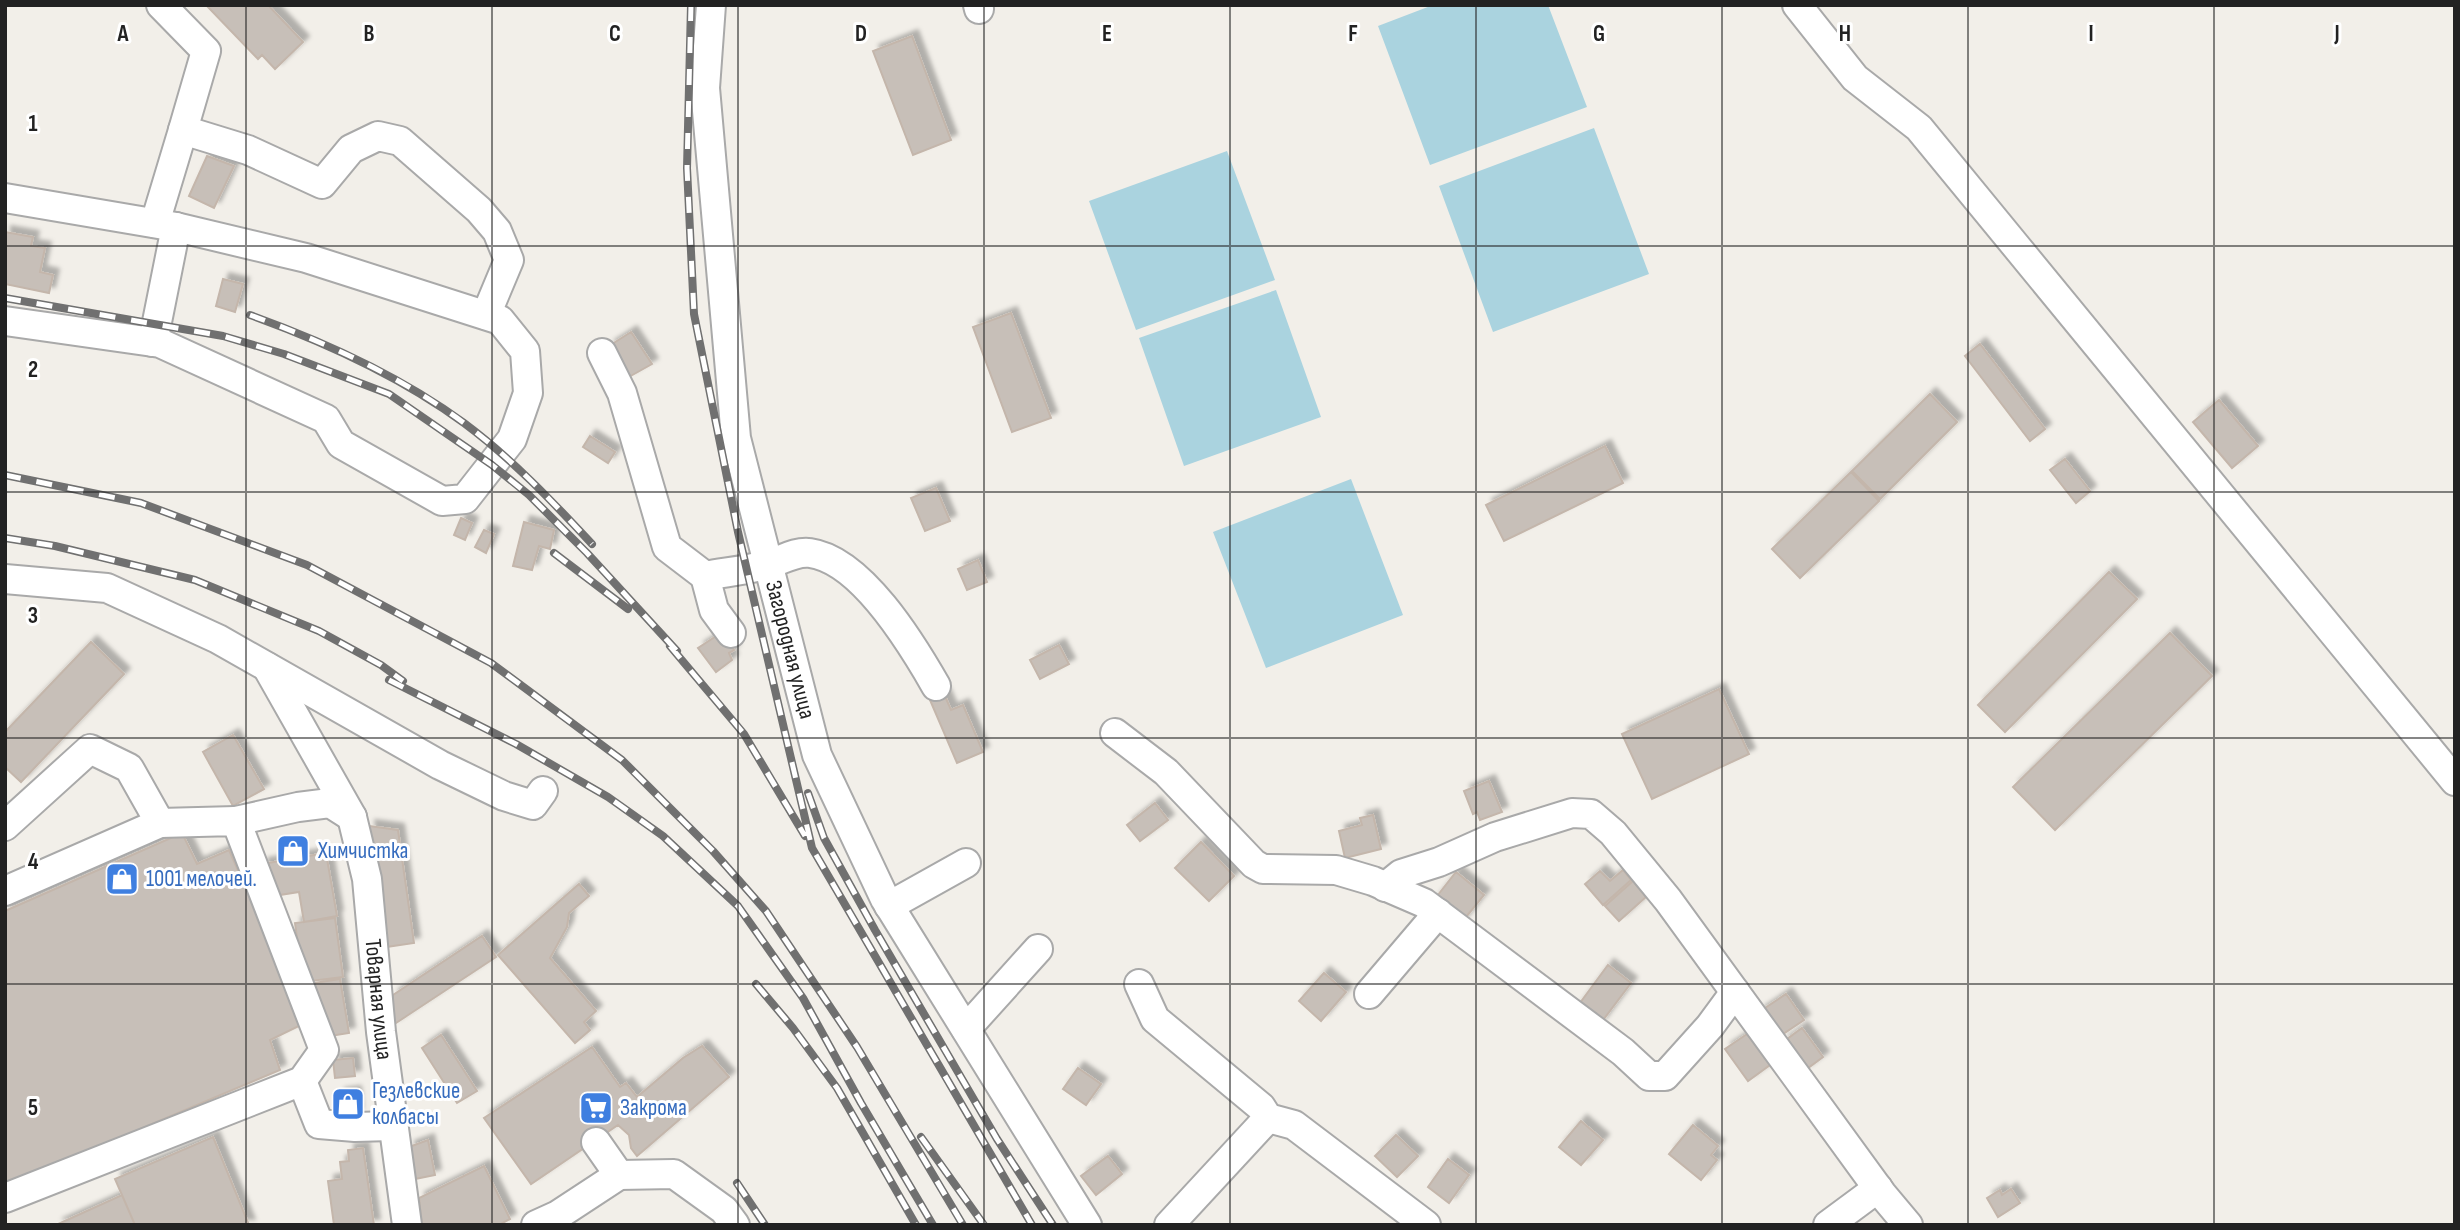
<svg xmlns="http://www.w3.org/2000/svg" width="2460" height="1230" viewBox="0 0 2460 1230" font-family="'Sofia Sans Condensed',sans-serif">
<style>
.water{fill:#aad3df}
.building{fill:#c7bfb8;stroke:#c4b6ab;stroke-width:2;filter:url(#shadow)}
.lines{fill:none;stroke-linecap:round;stroke-linejoin:round}
.minor-casing{stroke:#a9a9a9;stroke-width:32}
.minor{stroke:#fff;stroke-width:28}
.rail-casing{stroke:#707070;stroke-width:8}
.rail{stroke:#fff;stroke-width:5;stroke-dasharray:16;stroke-linecap:butt}
.grid{fill:none;stroke:#222;stroke-width:2;stroke-opacity:0.55}
.labels{text-anchor:middle;dominant-baseline:central;stroke-width:6;stroke-linejoin:round;paint-order:stroke}
.street-label{font-size:23px;fill:#222;stroke:#fff}
.shop-label{font-size:23px;fill:#366cbe;stroke:#fff;text-anchor:start}
.grid-label{font-size:23px;text-anchor:middle;font-weight:bold;fill:#222;stroke:#fff;stroke-width:6;stroke-linejoin:round;paint-order:stroke}
</style>
<defs>
<filter id="shadow"><feDropShadow dx="6" dy="-6" stdDeviation="2" flood-color="#0004"/></filter>
</defs>
<rect width="100%" height="100%" fill="#f2efe9"/>
<path class="water" d="M 1433,5 L 1548,5 L 1587,107 L 1430,165 L 1378,26 Z
M 1594,128 L 1649,274 L 1493,332 L 1439,186 Z
M 1227,151 L 1275,280 L 1136,330 L 1089,201 Z
M 1276,290 L 1321,417 L 1184,466 L 1139,338 Z
M 1351,479 L 1403,615 L 1266,668 L 1213,532 Z"/>
<path class="building" d="M 206,5 L 268,5 L 303,42 L 275,69 L 262,55 L 258,59 Z
M 912,36 L 951,140 L 913,155 L 873,51 Z
M 207,156 L 234,166 L 214,208 L 189,196 Z
M 5,232 L 33,237 L 31,246 L 45,248 L 40,272 L 53,275 L 49,293 L 5,284 Z
M 223,279 L 243,284 L 235,312 L 216,306 Z
M 1011,313 L 1051,418 L 1012,432 L 973,327 Z
M 631,332 L 652,364 L 627,378 L 609,346 Z
M 1980,344 L 2045,429 L 2030,441 L 1965,356 Z
M 1930,394 L 1957,422 L 1880,499 L 1852,471 Z
M 2219,400 L 2258,446 L 2232,468 L 2193,422 Z
M 590,436 L 615,452 L 608,463 L 583,447 Z
M 1605,446 L 1623,483 L 1504,541 L 1486,505 Z
M 2065,459 L 2090,491 L 2076,503 L 2050,470 Z
M 1851,472 L 1879,501 L 1800,578 L 1772,549 Z
M 936,488 L 950,521 L 925,531 L 911,498 Z
M 461,518 L 472,523 L 465,540 L 454,535 Z
M 524,522 L 554,530 L 550,549 L 539,546 L 532,570 L 513,566 Z
M 484,530 L 494,534 L 486,553 L 475,547 Z
M 978,560 L 987,582 L 967,590 L 958,569 Z
M 2109,572 L 2137,599 L 2005,732 L 1978,705 Z
M 721,633 L 734,650 L 729,653 L 732,660 L 716,672 L 698,648 Z
M 2170,633 L 2212,676 L 2055,830 L 2013,787 Z
M 91,642 L 124,674 L 21,782 L 5,767 L 5,732 Z
M 1059,645 L 1069,664 L 1040,679 L 1030,660 Z
M 1719,689 L 1749,754 L 1652,799 L 1622,734 Z
M 944,694 L 951,710 L 963,705 L 983,752 L 957,763 L 930,700 Z
M 233,735 L 264,789 L 233,806 L 203,752 Z
M 1489,781 L 1502,812 L 1480,820 L 1477,812 L 1473,814 L 1464,791 Z
M 1155,803 L 1168,820 L 1140,841 L 1127,825 Z
M 1373,815 L 1381,849 L 1345,858 L 1339,831 L 1362,825 L 1360,818 Z
M 369,826 L 398,830 L 414,943 L 386,947 Z
M 182,833 L 197,864 L 229,850 L 305,1023 L 270,1040 L 280,1070 L 5,1186 L 5,911 Z
M 1201,842 L 1234,876 L 1209,901 L 1175,868 Z
M 326,853 L 337,916 L 304,922 L 299,892 L 267,897 L 262,864 Z
M 1623,870 L 1631,880 L 1603,905 L 1585,884 L 1600,871 L 1610,881 Z
M 1456,872 L 1484,895 L 1462,922 L 1434,900 Z
M 1633,881 L 1646,897 L 1619,921 L 1605,906 Z
M 579,884 L 589,896 L 569,913 L 567,927 L 550,958 L 596,1011 L 584,1022 L 590,1030 L 575,1043 L 498,955 Z
M 335,918 L 343,977 L 303,982 L 295,923 Z
M 482,936 L 496,957 L 393,1025 L 393,995 Z
M 1608,965 L 1631,983 L 1600,1024 L 1577,1007 Z
M 1324,973 L 1346,992 L 1321,1021 L 1299,1001 Z
M 340,979 L 349,1033 L 323,1037 L 314,983 Z
M 1786,994 L 1804,1020 L 1777,1038 L 1759,1012 Z
M 1802,1028 L 1823,1057 L 1804,1071 L 1783,1042 Z
M 1747,1034 L 1770,1065 L 1748,1081 L 1725,1049 Z
M 441,1035 L 477,1091 L 457,1103 L 422,1048 Z
M 702,1046 L 729,1077 L 637,1156 L 631,1148 L 629,1135 L 618,1125 L 531,1184 L 484,1118 L 592,1047 L 620,1087 L 626,1083 L 637,1097 L 683,1058 Z
M 353,1058 L 355,1076 L 335,1078 L 333,1060 Z
M 1078,1068 L 1101,1084 L 1086,1105 L 1063,1089 Z
M 355,1092 L 357,1114 L 341,1116 L 339,1094 Z
M 1581,1121 L 1603,1140 L 1581,1165 L 1559,1147 Z
M 1693,1125 L 1718,1146 L 1711,1155 L 1717,1160 L 1701,1180 L 1669,1154 Z
M 1396,1135 L 1418,1156 L 1397,1177 L 1375,1156 Z
M 213,1137 L 249,1225 L 135,1225 L 115,1179 Z
M 428,1140 L 435,1175 L 415,1179 L 409,1147 Z
M 363,1148 L 374,1225 L 334,1225 L 328,1181 L 342,1179 L 340,1162 L 349,1161 L 348,1150 Z
M 1108,1156 L 1122,1174 L 1096,1195 L 1081,1176 Z
M 1448,1159 L 1469,1175 L 1449,1203 L 1428,1187 Z
M 484,1166 L 510,1219 L 499,1225 L 422,1225 L 419,1198 Z
M 2011,1189 L 2020,1203 L 1998,1217 L 1987,1198 L 2000,1190 L 2002,1195 Z
M 122,1195 L 135,1225 L 56,1225 Z"/>
<g class="lines">
<defs>
<g id="minor">
<path d="M 161,5 L 206,51 L 183,130 L 248,150 L 322,184 L 351,149 L 378,136 L 400,141 L 479,210 L 497,231 L 509,260 L 486,315"/>
<path id="s1" d="M 711,5 L 705,88 L 736,438 L 817,755 L 885,899 L 1087,1225"/>
<path d="M 978,5 L 979,9"/>
<path d="M 1797,5 L 1855,78 L 1919,128 L 2455,781"/>
<path d="M 5,198 L 176,227 L 306,258 L 500,320 L 525,351 L 528,393 L 512,439 L 465,499 L 442,501 L 341,444 L 326,419 L 160,343 L 5,321"/>
<path d="M 155,223 L 183,130"/>
<path d="M 153,342 L 176,227"/>
<path d="M 602,353 L 622,393 L 667,547 L 705,576 C 726,572 749,570 769,564 C 782,560 796,551 810,553 C 861,560 912,644 936,686"/>
<path d="M 705,576 L 714,610 L 731,633"/>
<path d="M 5,579 L 107,588 L 218,639 L 440,765 L 504,796 L 533,805 L 543,791"/>
<path id="s2" d="M 267,667 L 352,817 L 367,879 L 381,1032 L 407,1225"/>
<path d="M 1115,733 L 1166,772 L 1254,864 L 1263,869 L 1336,870 L 1373,881 L 1424,903 L 1623,1052 L 1649,1076 L 1665,1076 L 1710,1026 L 1735,992"/>
<path d="M 236,821 L 298,807 L 330,803 L 352,817"/>
<path d="M 5,826 L 90,749 L 129,768 L 160,823"/>
<path d="M 1385,887 L 1401,874 L 1439,862 L 1495,837 L 1572,813 L 1591,814 L 1613,833 L 1668,900 L 1882,1194 L 1908,1225"/>
<path d="M 5,891 L 160,823 L 236,821 L 324,1050 L 302,1081 L 5,1198"/>
<path d="M 889,906 L 966,863"/>
<path d="M 1139,984 L 1155,1019 L 1261,1107 L 1268,1118 L 1294,1125 L 1426,1225"/>
<path d="M 1369,994 L 1438,913"/>
<path d="M 966,1029 L 1038,949"/>
<path d="M 302,1081 L 319,1124 L 355,1127 L 392,1126"/>
<path d="M 596,1142 L 619,1175"/>
<path d="M 619,1175 L 674,1174 L 724,1210 L 735,1225"/>
<path d="M 536,1225 L 558,1215 L 619,1175"/>
<path d="M 1169,1225 L 1268,1118"/>
<path d="M 1828,1225 L 1878,1188"/>
</g>
</defs>
<use href="#minor" class="minor-casing"/>
<use href="#minor" class="minor"/>
<defs>
<path id="rail" d="M 691,5 L 687,168 L 694,314 L 738,532 L 812,848 L 1032,1225
M 5,298 L 223,336 L 284,354 L 389,394 L 492,465 L 529,495 L 587,553 L 677,651
M 250,315 C 325,342 400,376 464,423 C 511,458 552,501 592,544
M 5,475 L 141,503 L 307,565 L 491,663 L 622,760 L 713,851 L 766,911 L 857,1047 L 963,1225
M 5,538 L 55,546 L 195,580 L 319,631 L 381,665 L 403,681
M 554,553 L 628,609
M 670,646 L 744,734 L 805,836
M 389,680 L 516,744 L 608,797 L 663,836 L 738,906 L 803,998 L 861,1103 L 933,1225
M 808,793 L 824,838 L 875,930 L 997,1139 L 1053,1225
M 756,984 L 793,1028 L 837,1088 L 916,1225
M 921,1137 L 984,1225
M 737,1183 L 765,1225"/>
</defs>
<use href="#rail" class="rail-casing"/>
<use href="#rail" class="rail"/>
</g>
<path class="grid" d="M 246,5 L 246,1225M 492,5 L 492,1225M 738,5 L 738,1225M 984,5 L 984,1225M 1230,5 L 1230,1225M 1476,5 L 1476,1225M 1722,5 L 1722,1225M 1968,5 L 1968,1225M 2214,5 L 2214,1225M 5,246 L 2455,246M 5,492 L 2455,492M 5,738 L 2455,738M 5,984 L 2455,984"/>
<defs>
<symbol id="shop-square" viewBox="-11 -11 22 22"><rect x="-9" y="-9" width="18" height="18" rx="4" fill="#3f7fe0" stroke="#fff"/><path d="M-5-2.5h2.3a2.7 3.5 0 0 1 5.4 0H5L5.5 6h-11ZM-1.5-2.5h3a1.5 2.3 0 0 0-3 0Z" fill="#fff"/></symbol>
<symbol id="supermarket-square" viewBox="-11 -11 22 22"><rect x="-9" y="-9" width="18" height="18" rx="4" fill="#3f7fe0" stroke="#fff"/><path d="M-6-5.5h2.5l.6 2H6L4.5 2H-2.5L-4.4-4H-6ZM-1.5 3.2a1.3 1.3 0 1 0 .1 0ZM3 3.2a1.3 1.3 0 1 0 .1 0Z" fill="#fff"/></symbol>
</defs>
<g fill-rule="evenodd">
<use href="#shop-square" x="274" y="832" width="38" height="38"/>
<use href="#shop-square" x="103" y="860" width="38" height="38"/>
<use href="#shop-square" x="329" y="1085" width="38" height="38"/>
<use href="#supermarket-square" x="577" y="1089" width="38" height="38"/>
</g>
<g class="labels">
<g class="street-label">
<text stroke="none"><textPath href="#s1" startOffset="653">Загородная улица</textPath></text>
<text stroke="none"><textPath href="#s2" startOffset="357">Товарная улица</textPath></text>
</g>
<g class="shop-label">
<text x="318" y="851">Химчистка</text>
<text x="146" y="879">1001 мелочей.</text>
<text x="372" y="1091">Гезлевские<tspan x="372" dy="26">колбасы</tspan></text>
<text x="620" y="1108">Закрома</text>
</g>
</g>
<g class="grid-label">
<text x="123" y="41">A</text>
<text x="369" y="41">B</text>
<text x="615" y="41">C</text>
<text x="861" y="41">D</text>
<text x="1107" y="41">E</text>
<text x="1353" y="41">F</text>
<text x="1599" y="41">G</text>
<text x="1845" y="41">H</text>
<text x="2091" y="41">I</text>
<text x="2337" y="41">J</text>
<text x="33" y="131">1</text>
<text x="33" y="377">2</text>
<text x="33" y="623">3</text>
<text x="33" y="869">4</text>
<text x="33" y="1115">5</text>
</g>
<rect width="2460" height="1230" fill="none" stroke="#222222" stroke-width="14"/>
</svg>
